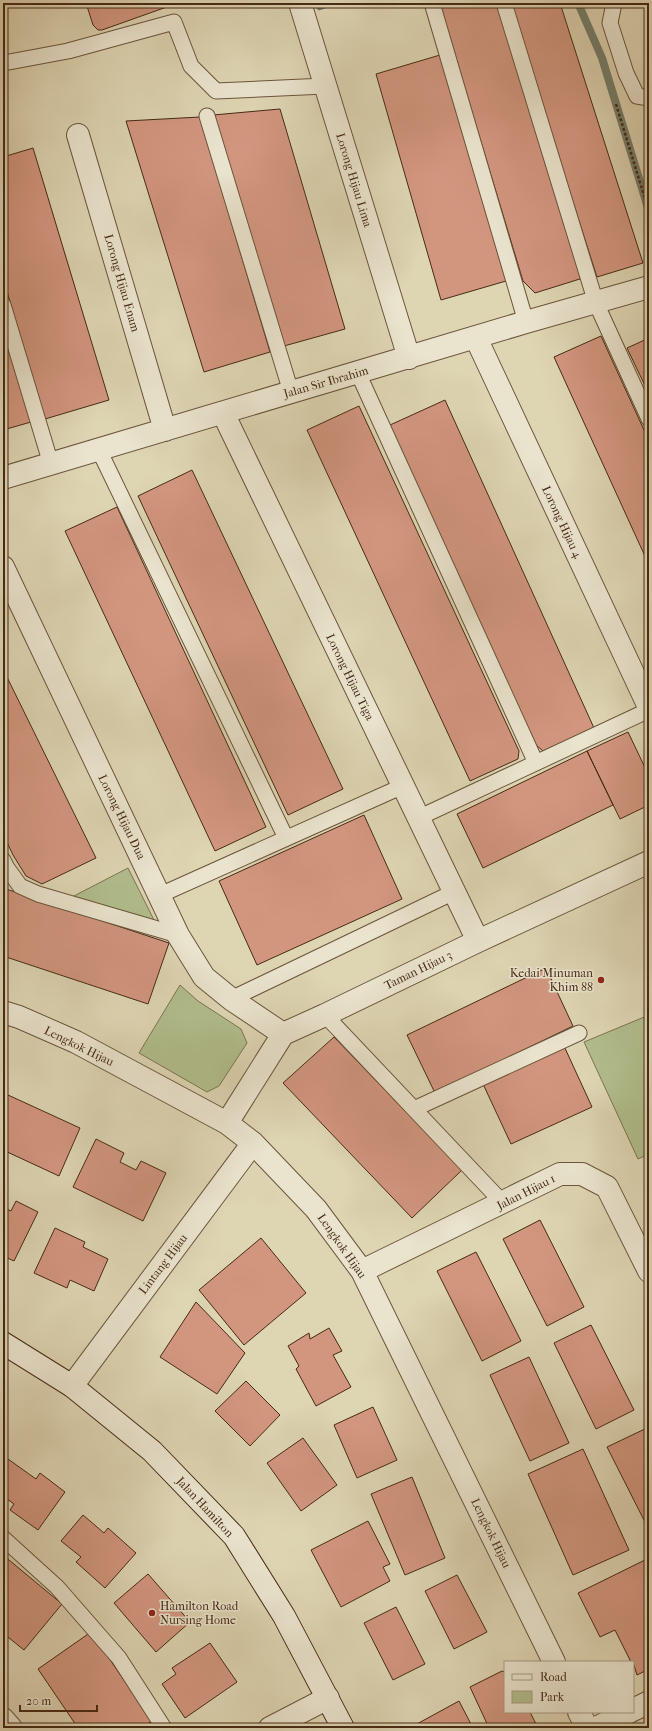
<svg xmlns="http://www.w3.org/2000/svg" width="652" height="1731" viewBox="0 0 652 1731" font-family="'IM FELL French Canon',serif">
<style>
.green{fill:#b1bd8c;stroke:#7c7450}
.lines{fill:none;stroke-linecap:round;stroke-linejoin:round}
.stream{stroke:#75806d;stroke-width:8}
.building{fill:#d2967f;stroke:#462a14}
.lane-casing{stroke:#6c553c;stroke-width:17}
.street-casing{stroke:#6c553c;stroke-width:24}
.secondary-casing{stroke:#462a14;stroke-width:24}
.path{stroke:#462a14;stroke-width:2.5;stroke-dasharray:3 2;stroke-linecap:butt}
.lane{stroke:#eae4ce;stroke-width:15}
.street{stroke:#eae4ce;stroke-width:22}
.secondary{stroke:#eae4ce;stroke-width:22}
.poi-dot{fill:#8f2418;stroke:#eae4ce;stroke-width:1.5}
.labels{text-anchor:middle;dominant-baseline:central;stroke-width:3;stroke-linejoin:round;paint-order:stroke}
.street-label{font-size:12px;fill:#462a14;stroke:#eae4ce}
.poi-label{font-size:12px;fill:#462a14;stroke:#eae4ce;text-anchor:end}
</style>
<rect width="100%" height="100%" fill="#ded5b3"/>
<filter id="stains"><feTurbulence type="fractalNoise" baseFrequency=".005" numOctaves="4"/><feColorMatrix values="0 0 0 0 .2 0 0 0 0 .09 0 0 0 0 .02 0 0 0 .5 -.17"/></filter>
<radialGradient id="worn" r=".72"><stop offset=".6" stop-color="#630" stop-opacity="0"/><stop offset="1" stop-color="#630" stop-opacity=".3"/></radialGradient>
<path class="green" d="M 128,868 L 155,922 L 72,897 Z
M 180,985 L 198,1001 L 241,1029 L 247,1043 L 219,1086 L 207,1092 L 139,1053 Z
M 649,1015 L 649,1154 L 638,1159 L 584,1042 Z"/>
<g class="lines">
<path class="stream" d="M 578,3 L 602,58 L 649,211
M 320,6 L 328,3"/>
</g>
<path class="building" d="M 86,3 L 178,3 L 102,30 L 98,30 L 93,25 Z
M 439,3 L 500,3 L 583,278 L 535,293 L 523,281 Z
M 519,3 L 560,3 L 643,263 L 597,277 L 510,6 Z
M 440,55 L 506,281 L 441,300 L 376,74 Z
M 280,109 L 345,329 L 284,346 L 213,115 Z
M 200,117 L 270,352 L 204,372 L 126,121 Z
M 33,148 L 109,400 L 45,419 L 3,278 L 3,157 Z
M 3,328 L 31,422 L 3,430 Z
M 601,336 L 649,441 L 649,565 L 554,357 Z
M 649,338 L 649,394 L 627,348 Z
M 445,400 L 594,728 L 543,751 L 536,745 L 390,425 Z
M 359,406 L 519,751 L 518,759 L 470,781 L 307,430 Z
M 192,470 L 343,789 L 288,815 L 138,496 Z
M 117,507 L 266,827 L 215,851 L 65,531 Z
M 3,669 L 96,858 L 42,884 L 26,876 L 13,855 L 3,834 Z
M 628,732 L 649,776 L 649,805 L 620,819 L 587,751 Z
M 587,751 L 613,805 L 483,868 L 457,814 Z
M 364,815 L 402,899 L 257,965 L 219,881 Z
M 3,888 L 169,943 L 148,1004 L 3,956 Z
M 546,968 L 573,1026 L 435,1093 L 407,1035 Z
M 334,1037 L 462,1170 L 412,1218 L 283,1083 Z
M 564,1046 L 592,1107 L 511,1144 L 483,1084 Z
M 8,1095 L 80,1128 L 59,1176 L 3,1150 L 3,1105 Z
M 96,1139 L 124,1153 L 120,1162 L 136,1170 L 141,1161 L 166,1173 L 143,1221 L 73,1187 Z
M 16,1201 L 38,1212 L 14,1261 L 3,1256 L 3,1207 L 11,1211 Z
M 540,1220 L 584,1307 L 547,1326 L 503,1239 Z
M 55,1228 L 85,1242 L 83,1247 L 108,1259 L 94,1291 L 70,1280 L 67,1288 L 34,1273 Z
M 261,1238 L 306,1293 L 244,1345 L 199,1290 Z
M 476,1252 L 521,1341 L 482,1361 L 437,1271 Z
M 196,1302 L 245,1353 L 217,1394 L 160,1357 Z
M 591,1325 L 634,1410 L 596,1429 L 554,1343 Z
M 329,1328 L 342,1351 L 333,1355 L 351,1387 L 316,1406 L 296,1369 L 299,1366 L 288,1346 L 309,1333 L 310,1339 Z
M 529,1357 L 569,1443 L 530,1461 L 490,1375 Z
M 246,1381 L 280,1415 L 250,1446 L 215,1411 Z
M 373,1407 L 397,1460 L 357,1478 L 334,1425 Z
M 649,1427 L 649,1530 L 607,1447 Z
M 303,1438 L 337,1485 L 301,1511 L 267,1463 Z
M 583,1449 L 629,1550 L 573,1575 L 528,1474 Z
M 8,1459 L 36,1479 L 40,1473 L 65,1492 L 38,1530 L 10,1510 L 14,1504 L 3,1496 L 3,1466 Z
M 412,1477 L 445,1558 L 405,1575 L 371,1494 Z
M 83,1515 L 104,1533 L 108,1528 L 136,1553 L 105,1588 L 76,1562 L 81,1557 L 61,1541 Z
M 368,1521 L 390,1564 L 383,1567 L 390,1581 L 341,1607 L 311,1550 Z
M 3,1555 L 62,1604 L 24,1650 L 3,1633 Z
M 649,1558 L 649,1669 L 637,1675 L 633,1662 L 631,1662 L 615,1630 L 600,1637 L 578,1593 Z
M 148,1574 L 190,1622 L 156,1652 L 114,1603 Z
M 457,1575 L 487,1632 L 454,1649 L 425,1591 Z
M 396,1607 L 425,1664 L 393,1680 L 364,1623 Z
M 91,1632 L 152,1721 L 141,1728 L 78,1728 L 38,1669 Z
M 210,1643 L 237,1682 L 185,1718 L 162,1684 L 176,1674 L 172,1668 Z
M 502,1671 L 505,1672 L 505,1712 L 530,1712 L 538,1728 L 489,1728 L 470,1687 Z
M 459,1701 L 473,1728 L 417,1728 L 415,1725 Z"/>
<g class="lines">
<defs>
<path id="lane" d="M 432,3 L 526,322
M 504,3 L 596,303 L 649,419
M 614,3 L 610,23 L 626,73 L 637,96 L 649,98
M 9,62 L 68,51 L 174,22 L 191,66 L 216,91 L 325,86
M 207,116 L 291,392
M 3,305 L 51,464
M 358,373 L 536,763
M 99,450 L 286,838
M 418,818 L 649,710
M 3,860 L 7,868 L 20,886 L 38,894 L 178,935
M 160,895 L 403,786
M 231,999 L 454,892
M 325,1015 L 503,1203
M 414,1109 L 579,1033
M 3,1538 L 57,1587 L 119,1658 L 164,1728"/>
<path id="street" d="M 300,3 L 409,358
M 78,135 L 165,430
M 476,338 L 649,707
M 223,413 L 478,941
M 3,478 L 526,322 L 649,287
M 3,567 L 178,935 L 204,977 L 231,999 L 283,1034
M 3,1012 L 19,1017 L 76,1042 L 227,1123 L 253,1143 L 316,1209 L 362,1271 L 554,1662
M 227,1123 L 283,1034 L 325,1015 L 478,941 L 649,862
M 362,1271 L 560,1174 L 582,1174 L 607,1187 L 649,1271
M 72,1386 L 253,1143
M 633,1710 L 649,1702
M 579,1712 L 587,1728
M 3,1719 L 11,1728
M 270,1728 L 328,1698
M 596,1728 L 629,1712"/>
<path id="secondary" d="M 3,1343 L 72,1386 L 152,1451 L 234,1536 L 284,1616 L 343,1728"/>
</defs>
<use href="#lane" class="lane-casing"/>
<use href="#street" class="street-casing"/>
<use href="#secondary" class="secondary-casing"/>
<path class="path" d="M 616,104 L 649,212"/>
<use href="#lane" class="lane"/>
<use href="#street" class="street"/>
<use href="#secondary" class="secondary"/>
</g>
<g class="poi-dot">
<circle cx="601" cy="980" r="4"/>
<circle cx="152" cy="1613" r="4"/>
</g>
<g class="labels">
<g class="street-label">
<text transform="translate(354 180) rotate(73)">Lorong Hijau Lima</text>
<text transform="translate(122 283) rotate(74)">Lorong Hijau Enam</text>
<text transform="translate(326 382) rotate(-16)">Jalan Sir Ibrahim</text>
<text transform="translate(562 522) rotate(65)">Lorong Hijau 4</text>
<text transform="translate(350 677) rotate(64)">Lorong Hijau Tiga</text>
<text transform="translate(122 817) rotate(64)">Lorong Hijau Dua</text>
<text transform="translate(418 970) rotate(-26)">Taman Hijau 3</text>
<text transform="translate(79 1046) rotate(26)">Lengkok Hijau</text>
<text transform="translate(526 1192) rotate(-27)">Jalan Hijau 1</text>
<text transform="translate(342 1246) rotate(55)">Lengkok Hijau</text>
<text transform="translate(163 1264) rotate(-53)">Lintang Hijau</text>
<text transform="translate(205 1507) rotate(47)">Jalan Hamilton</text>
<text transform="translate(491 1533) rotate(64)">Lengkok Hijau</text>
</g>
<g class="poi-label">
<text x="593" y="973">Kedai Minuman<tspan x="593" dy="14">Khim 88</tspan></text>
<text x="160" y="1606" text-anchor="start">Hamilton Road<tspan x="160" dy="14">Nursing Home</tspan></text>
</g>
</g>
<rect width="652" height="1731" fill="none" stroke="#ded5b3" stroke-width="16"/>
<rect x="4" y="4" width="644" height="1723" fill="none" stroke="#462a14" stroke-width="2"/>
<rect x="8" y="8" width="636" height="1715" fill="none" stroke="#462a14"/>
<rect x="504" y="1661" width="130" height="52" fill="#eae4ce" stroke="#a89a84"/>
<rect x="512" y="1674" width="20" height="6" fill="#eae4ce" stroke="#a89a84"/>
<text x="540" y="1681" font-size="12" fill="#462a14">Road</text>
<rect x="512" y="1691" width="20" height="12" fill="#b1bd8c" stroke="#a89a84"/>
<text x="540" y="1701" font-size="12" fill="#462a14">Park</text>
<path d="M20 1705v6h77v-6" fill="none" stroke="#462a14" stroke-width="2"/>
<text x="26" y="1705" font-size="12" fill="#462a14" stroke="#eae4ce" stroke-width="3" paint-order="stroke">20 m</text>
<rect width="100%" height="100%" filter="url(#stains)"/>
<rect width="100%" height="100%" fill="url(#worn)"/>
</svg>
